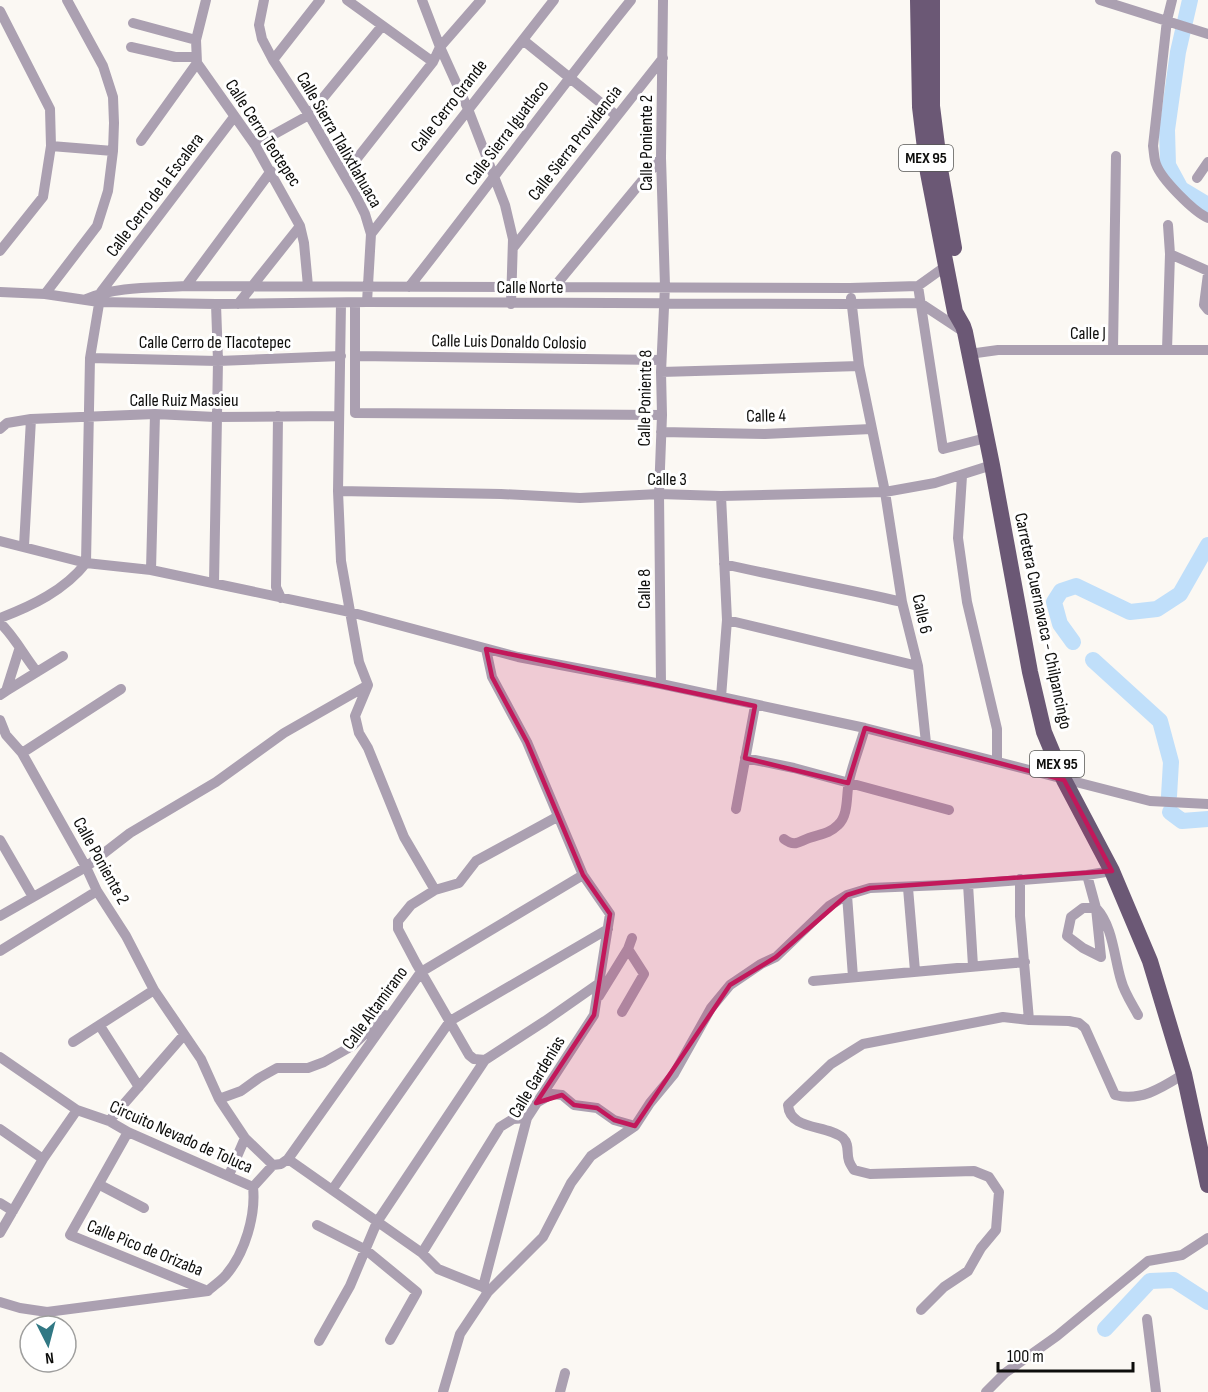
<svg xmlns="http://www.w3.org/2000/svg" width="1208" height="1392" viewBox="0 0 1208 1392" font-family="'Sofia Sans Condensed',sans-serif">
<style>
.lines{fill:none;stroke-linecap:round;stroke-linejoin:round}
.river{stroke:#c0dffa;stroke-width:16}
.minor{stroke:#aba0b1;stroke-width:10}
.primary{stroke:#6b5875;stroke-width:16}
.marked{fill:#c2185b;fill-opacity:0.2;stroke:#c2185b;stroke-width:4.5;stroke-linejoin:round}
.labels{text-anchor:middle;dominant-baseline:central;stroke-width:6;stroke-linejoin:round;paint-order:stroke}
.shield{fill:#fff;stroke:#565654;stroke-width:1.5}
.shield-label{font-size:16px;font-weight:bold;fill:#0d0d0b}
.street-label{font-size:18px;fill:#0d0d0b;stroke:#fff}
</style>
<rect width="100%" height="100%" fill="#fbf8f3"/>
<g class="lines">
<path class="river" d="M 1190,0 L 1178,52 L 1167,130 L 1168,165 L 1181,189 L 1208,205
M 1073,642 L 1060,624 L 1054,602 L 1061,591 L 1076,586 L 1130,612 L 1157,609 L 1180,594 L 1208,545
M 1093,660 L 1160,721 L 1171,762 L 1169,796
M 1170,812 L 1182,821 L 1208,819
M 1105,1329 L 1150,1281 L 1174,1280 L 1208,1302"/>
<path class="minor" d="M 206,0 L 196,40 L 197,63 L 255,145 L 300,226 L 304,243 L 308,286
M 264,0 L 259,25 L 262,39 L 273,60 L 309,115 L 355,194 L 365,214 L 371,234 L 367,302
M 347,0 L 433,62
M 422,0 L 440,47 L 468,109 L 505,205 L 513,239 L 511,304
M 1100,0 L 1208,34
M 1172,0 L 1167,20 L 1153,146 C 1154,152 1154,159 1156,164 C 1161,179 1194,212 1208,218
M 0,11 L 50,109 L 51,146 L 43,197 L 0,251
M 133,23 L 196,40
M 523,40 L 617,116
M 131,47 L 175,57 L 196,57
M 273,60 L 320,0
M 141,141 L 197,63
M 255,145 L 309,115 L 382,26
M 51,146 L 113,151
M 344,175 L 433,62 L 440,47 L 481,0
M 1197,178 L 1208,162
M 371,234 L 554,0
M 513,248 L 663,58
M 1170,254 L 1208,271
M 1208,274 L 1204,305 L 1208,310
M 186,286 L 271,171
M 555,286 L 661,158
M 918,286 L 943,449 L 986,438
M 409,287 C 484,192 555,94 631,0
M 0,292 L 45,294 L 99,302 L 216,304 L 367,302 L 852,304 L 920,303 L 964,332
M 45,294 L 97,226 L 108,191 L 113,151 L 114,123 L 113,97 L 103,66 L 67,0
M 851,298 L 859,366 L 885,492 L 902,602 L 918,666 L 926,743
M 86,299 C 117,286 153,288 186,286 L 850,288 L 918,286 L 946,266
M 341,303 L 338,491 L 341,561 L 359,662 L 368,685 L 355,716 L 359,733 L 368,748 L 404,837 L 435,890
M 355,303 L 355,413 L 662,415
M 238,304 L 300,226
M 1113,350 L 1116,156
M 1167,350 L 1170,254 L 1168,225
M 969,354 L 998,350 L 1208,350
M 356,356 L 661,360
M 90,358 L 218,361 L 341,356
M 661,372 L 859,366
M 278,416 L 276,587 L 281,598
M 0,429 L 7,423 L 31,419 L 155,414 L 215,417 L 338,416
M 661,432 L 765,434 L 871,429
M 962,476 L 958,538 L 967,602 L 997,729 L 997,762
M 338,491 L 501,494 L 580,498 L 659,494 L 721,496 L 885,492 L 935,483 L 992,465
M 721,496 L 727,620 L 721,697
M 0,541 L 86,563 L 151,570 L 350,612 L 518,657 L 661,684 L 865,728 L 1150,801 L 1208,804
M 24,546 L 31,419
M 724,564 C 783,578 843,588 902,602
M 151,570 L 155,414
M 214,583 L 218,361 L 216,304
M 0,618 C 32,606 65,590 86,563 L 90,358 L 101,292 L 234,117
M 727,620 L 918,666
M 0,623 C 15,637 24,656 37,672
M 486,649 L 492,677 L 527,742 L 583,875 L 610,914 L 594,1015 L 527,1118 L 483,1287 L 488,1292
M 661,684 L 659,494 L 662,415 L 661,372 L 665,286 L 661,158 L 663,0
M 6,691 L 63,656
M 0,695 L 6,691 L 19,650
M 0,720 L 6,735 L 22,753 L 86,867 L 97,891 L 126,936 L 154,990 L 201,1059 L 219,1099 L 245,1138 L 273,1165 L 281,1164 L 288,1159 L 421,972 L 583,875
M 22,753 L 121,689
M 745,758 L 794,768 L 949,810
M 736,809 L 755,706
M 784,839 C 795,847 798,842 809,838 C 820,834 829,834 838,825 C 849,815 846,795 849,781 C 853,763 860,746 865,728
M 0,840 L 33,897
M 1087,875 L 1096,908 L 1101,957
M 1020,879 L 1020,916 L 1029,1020
M 968,884 L 973,966
M 908,888 L 915,971
M 847,895 L 853,977
M 0,916 L 86,867 L 130,833 L 216,782 L 284,733 L 368,685
M 0,951 L 97,891
M 1101,957 L 1083,948 L 1067,936 L 1071,917 L 1083,908 L 1096,908 C 1113,926 1114,957 1121,980 C 1124,992 1132,1004 1138,1015
M 813,981 L 1025,962
M 599,996 L 628,949 L 632,938
M 622,1012 L 644,974 L 628,949
M 100,1026 L 139,1087
M 73,1042 L 154,990
M 0,1057 L 77,1110 L 109,1121 L 128,1132 L 253,1187
M 485,1060 L 474,1059 L 469,1055 L 416,963 L 398,929 L 398,921 L 411,905 L 435,890 L 459,883 L 476,861 L 557,817
M 219,1099 L 241,1091 L 259,1078 L 277,1068 L 308,1068 L 324,1062 L 352,1046 L 385,1015
M 538,1102 L 552,1094 L 562,1095 L 574,1105 L 597,1108 L 614,1120 L 635,1126
M 109,1121 L 183,1036
M 0,1129 L 43,1159
M 128,1132 L 70,1235 L 205,1290
M 288,1159 L 422,1253 L 438,1269 L 483,1287
M 229,1175 L 245,1138
M 100,1185 L 144,1208
M 253,1187 L 273,1165
M 332,1190 L 450,1021 L 608,929
M 0,1203 L 13,1211
M 317,1225 L 366,1250 L 417,1292 L 390,1340
M 0,1233 L 43,1159 L 77,1110
M 422,1253 L 500,1127 L 513,1119 L 527,1118
M 0,1302 L 20,1308 L 47,1312 L 208,1291 C 213,1286 221,1281 226,1275 C 245,1253 256,1215 253,1187
M 921,1310 L 944,1287 L 968,1271 L 981,1248 L 996,1230 L 999,1192 L 989,1177 L 974,1171 L 870,1174 L 854,1170 C 852,1167 850,1164 849,1161 C 846,1152 850,1145 843,1138 C 827,1124 790,1131 788,1105 L 831,1064 L 863,1044 L 1003,1017 L 1029,1020 L 1069,1021 L 1079,1023 L 1085,1028 L 1115,1095 C 1141,1102 1163,1087 1184,1074
M 1147,1319 L 1156,1392
M 319,1341 L 350,1286 L 377,1222 L 485,1060 L 545,1021 L 598,984
M 443,1392 L 460,1334 L 488,1292 L 543,1237 L 571,1183 L 591,1156 L 635,1126 L 650,1103 L 674,1074 L 711,1008 L 730,985 L 761,964 L 776,957 L 829,906 L 847,895 L 870,888 L 968,884 L 1087,875 L 1112,871
M 560,1392 L 565,1373
M 986,1392 L 1005,1373 L 1057,1336 L 1148,1261 L 1182,1255 L 1208,1238"/>
<path class="primary" d="M 918,0 L 920,107 L 928,173 L 955,312 L 963,326 L 965,332 L 992,465 L 1030,672 L 1044,732 L 1064,780 L 1112,871 L 1150,961 L 1184,1074 L 1208,1185
M 932,0 L 932,106 L 940,169 L 954,248"/>
</g>
<path class="marked" d="M 486,649 L 755,706 L 745,758 L 848,783 L 865,728 L 1064,780 L 1112,871 L 870,888 L 847,895 L 776,957 L 730,985 L 635,1126 L 614,1120 L 597,1108 L 574,1105 L 562,1095 L 536,1103 L 594,1015 L 610,914 L 583,875 L 527,742 L 492,677 Z"/>
<g class="labels">
<g class="shield">
<rect x="899" y="145" width="54" height="26" rx="4.5"/>
<rect x="1030" y="751" width="54" height="26" rx="4.5"/>
</g>
<g class="shield-label">
<text x="926" y="158">MEX 95</text>
<text x="1057" y="764">MEX 95</text>
</g>
<g class="street-label">
<text transform="translate(449 106) rotate(-52)">Calle Cerro Grande</text>
<text transform="translate(263 133) rotate(57)">Calle Cerro Teotepec</text>
<text transform="translate(507 133) rotate(-53)">Calle Sierra Iguatlaco</text>
<text transform="translate(339 140) rotate(60)">Calle Sierra Tlalixtlahuaca</text>
<text transform="translate(575 143) rotate(-52)">Calle Sierra Providencia</text>
<text transform="translate(646 143) rotate(-90)">Calle Poniente 2</text>
<text transform="translate(155 195) rotate(-53)">Calle Cerro de la Escalera</text>
<text x="530" y="287">Calle Norte</text>
<text x="1088" y="333">Calle J</text>
<text x="215" y="342">Calle Cerro de Tlacotepec</text>
<text transform="translate(509 342) rotate(1)">Calle Luis Donaldo Colosio</text>
<text transform="translate(645 398) rotate(-89)">Calle Poniente 8</text>
<text x="184" y="400">Calle Ruiz Massieu</text>
<text transform="translate(766 416) rotate(-1)">Calle 4</text>
<text x="667" y="479">Calle 3</text>
<text transform="translate(644 589) rotate(-90)">Calle 8</text>
<text transform="translate(922 614) rotate(77)">Calle 6</text>
<text transform="translate(1043 621) rotate(78)">Carretera Cuernavaca - Chilpancingo</text>
<text transform="translate(101 861) rotate(61)">Calle Poniente 2</text>
<text transform="translate(375 1008) rotate(-54)">Calle Altamirano</text>
<text transform="translate(537 1077) rotate(-59)">Calle Gardenias</text>
<text transform="translate(181 1137) rotate(24)">Circuito Nevado de Toluca</text>
<text transform="translate(145 1248) rotate(22)">Calle Pico de Orizaba</text>
</g>
</g>
<g transform="translate(48 1344) rotate(174)"><circle r="28" fill="#ffffff" stroke="#9e9e9d" stroke-width="1.5"/>
<path d="M0-4.5L10 22L0 15L-10 22Z" fill="#317884"/>
<text y="-9" font-size="16" font-weight="bold" text-anchor="middle" fill="#0d0d0b">N</text>
</g>
<path d="M998 1362v9h135v-9" fill="none" stroke="#0d0d0b" stroke-width="3"/>
<text x="1007" y="1362" font-size="18" fill="#0d0d0b" stroke="#ffffff" stroke-width="4.5" paint-order="stroke">100 m</text>
</svg>
